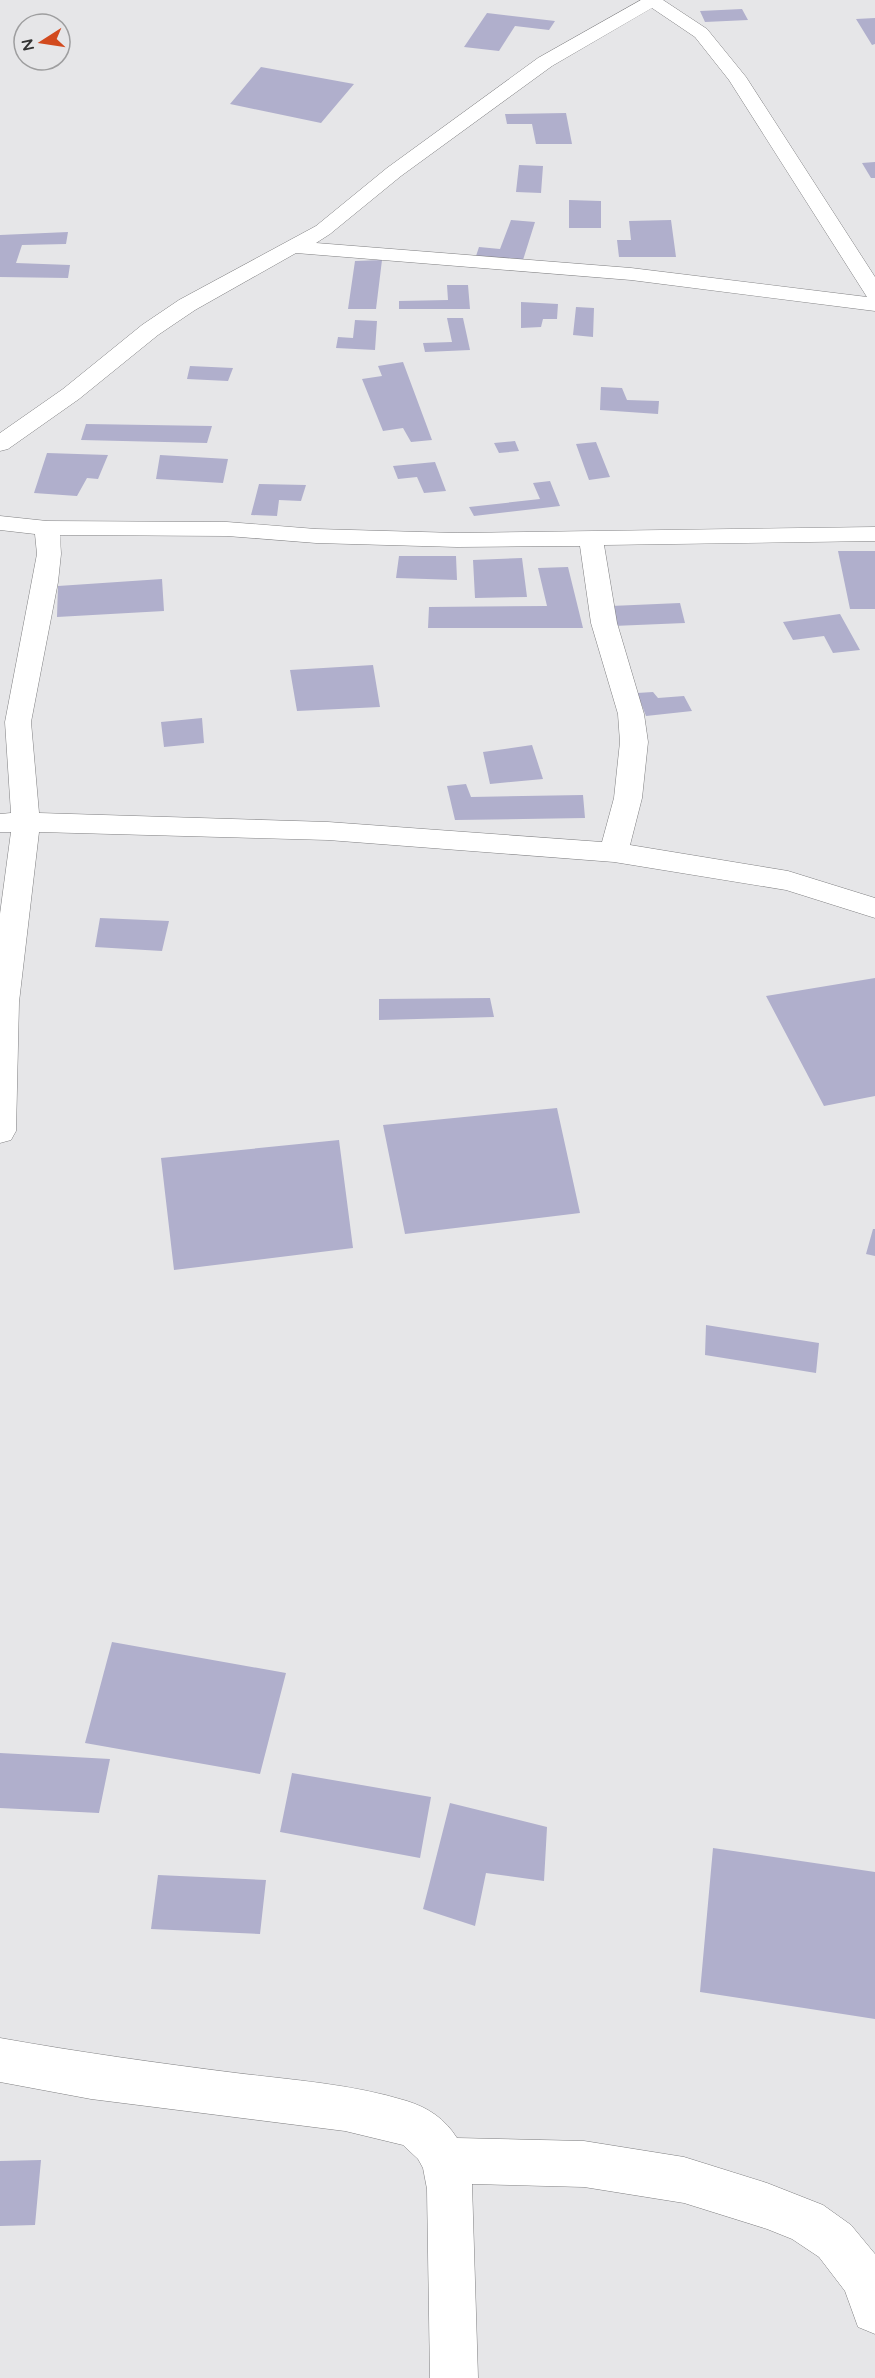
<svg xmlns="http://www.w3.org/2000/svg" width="875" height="2378" viewBox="0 0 875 2378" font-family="Quicksand,sans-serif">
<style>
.building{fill:#b0afcc}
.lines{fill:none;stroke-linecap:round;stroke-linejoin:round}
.minor-casing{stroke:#7f7f81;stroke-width:1}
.minor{fill:#fff;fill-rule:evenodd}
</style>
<rect width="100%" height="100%" fill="#e6e6e8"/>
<path class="building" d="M 742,9 L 748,20 L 705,22 L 700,11 Z
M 487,13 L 555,21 L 549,30 L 515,26 L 499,51 L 464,47 Z
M 875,18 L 875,44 L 872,45 L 856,19 Z
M 261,67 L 354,84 L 321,123 L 230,104 Z
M 566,113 L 572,144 L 536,144 L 532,124 L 507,124 L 505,114 Z
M 875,162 L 875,178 L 871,178 L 862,163 Z
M 519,165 L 543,166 L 541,193 L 516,192 Z
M 569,200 L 601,201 L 601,228 L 569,228 Z
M 511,220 L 535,222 L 523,260 L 476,256 L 479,247 L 500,249 Z
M 671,220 L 676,257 L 619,257 L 617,240 L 631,240 L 629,221 Z
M 68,232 L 66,244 L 22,245 L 16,263 L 70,265 L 68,278 L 0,277 L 0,235 Z
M 382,260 L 376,309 L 348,309 L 355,261 Z
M 447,285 L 468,285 L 470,309 L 399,309 L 399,301 L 448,300 Z
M 521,302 L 558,304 L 557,319 L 543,319 L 541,327 L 521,328 Z
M 576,307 L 594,308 L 593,337 L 573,335 Z
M 447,318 L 463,318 L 470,350 L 425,352 L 423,343 L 452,342 Z
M 355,320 L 377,321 L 375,350 L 336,348 L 338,337 L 353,338 Z
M 403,362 L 432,440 L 411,442 L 403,428 L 383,431 L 362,379 L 382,376 L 378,366 Z
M 190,366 L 233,368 L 228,381 L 187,379 Z
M 601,387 L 622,388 L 627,400 L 659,401 L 658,414 L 600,410 Z
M 86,424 L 212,426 L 207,443 L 81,440 Z
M 515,441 L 519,451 L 499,453 L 494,443 Z
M 596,442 L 610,477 L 589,480 L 576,444 Z
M 47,453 L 108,455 L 98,479 L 87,478 L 77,496 L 34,493 Z
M 160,455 L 228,459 L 223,483 L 156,479 Z
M 435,462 L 446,491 L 424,493 L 417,477 L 398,479 L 393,466 Z
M 550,481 L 560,506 L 474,516 L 469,507 L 540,499 L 533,483 Z
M 259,484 L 306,485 L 301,501 L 279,500 L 277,516 L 251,515 Z
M 838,551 L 875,551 L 875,609 L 850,609 Z
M 399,556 L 456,556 L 457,580 L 396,578 Z
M 522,558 L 527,597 L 475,598 L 473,560 Z
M 568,567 L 583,628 L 428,628 L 429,607 L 547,606 L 538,568 Z
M 162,579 L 164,611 L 57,617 L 58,586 Z
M 680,603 L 685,623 L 613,626 L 611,606 Z
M 840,614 L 860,650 L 833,653 L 824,636 L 793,640 L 783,622 Z
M 373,665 L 380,707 L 297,711 L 290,670 Z
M 653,692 L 658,698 L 684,696 L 692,711 L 646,716 L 637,693 Z
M 202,718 L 204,743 L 164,747 L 161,722 Z
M 532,745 L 543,779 L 490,784 L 483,752 Z
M 466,784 L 471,797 L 583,795 L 585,818 L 455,820 L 447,786 Z
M 100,918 L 169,921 L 162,951 L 95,947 Z
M 875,978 L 875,1096 L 824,1106 L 766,996 Z
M 490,998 L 494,1017 L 379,1020 L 379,999 Z
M 557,1108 L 580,1213 L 405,1234 L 383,1125 Z
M 339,1140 L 353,1248 L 174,1270 L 161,1158 Z
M 873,1229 L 875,1229 L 875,1256 L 866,1254 Z
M 706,1325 L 819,1343 L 816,1373 L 705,1355 Z
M 112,1642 L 286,1673 L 260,1774 L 85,1743 Z
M 0,1753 L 110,1759 L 99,1813 L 0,1808 Z
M 292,1773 L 431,1797 L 420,1858 L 280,1832 Z
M 450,1803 L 547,1827 L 544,1881 L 486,1873 L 475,1926 L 423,1909 Z
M 713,1848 L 875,1872 L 875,2019 L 700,1992 Z
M 158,1875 L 266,1880 L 260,1934 L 151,1929 Z
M 41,2160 L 35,2225 L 0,2226 L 0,2161 Z"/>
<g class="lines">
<defs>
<path id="minor" d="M 641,0 L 663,0 L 707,29 L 746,77 L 875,277 L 875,311 L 631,280 L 296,253 L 195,310 L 158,335 L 79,399 L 8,449 L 0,451 L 0,433 L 63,389 L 142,325 L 179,300 L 316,226 L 387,168 L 538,58 ZM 652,8 L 695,37 L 729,80 L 867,297 L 631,268 L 316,243 L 330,234 L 401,176 L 552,66 Z
M 0,516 L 47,521 L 227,522 L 316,529 L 457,533 L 875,527 L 875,541 L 604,545 L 617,623 L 644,714 L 648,742 L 642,798 L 630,845 L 788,871 L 875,898 L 875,918 L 786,890 L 614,862 L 328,840 L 39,832 L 19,1002 L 16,1131 L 11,1140 L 0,1143 L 0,914 L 11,832 L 0,832 L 0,814 L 11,813 L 5,722 L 37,554 L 35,534 L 0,530 ZM 60,535 L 227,536 L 316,543 L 457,547 L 580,546 L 591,623 L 618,714 L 620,742 L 614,798 L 602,842 L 328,822 L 39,813 L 31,722 L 58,582 L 61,554 Z
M 0,2038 C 78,2052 157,2063 236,2073 C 293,2080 352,2084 407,2101 C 429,2108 445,2119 457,2138 L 584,2141 L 684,2157 L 767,2183 L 823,2205 L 851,2225 L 875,2254 L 875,2334 L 858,2327 L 845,2291 L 819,2257 L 792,2239 L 767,2229 L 684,2203 L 584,2187 L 472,2184 L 478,2378 L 430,2378 L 427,2189 L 423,2168 L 418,2159 L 403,2145 L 345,2131 L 91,2099 L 0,2082 Z"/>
</defs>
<use href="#minor" class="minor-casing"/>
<use href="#minor" class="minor"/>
</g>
<g transform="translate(42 42) rotate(258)"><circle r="28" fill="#e6e6e8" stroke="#9e9e9f" stroke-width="1.5"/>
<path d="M0-4.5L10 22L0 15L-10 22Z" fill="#d24a1e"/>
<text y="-9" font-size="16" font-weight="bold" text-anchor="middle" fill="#323232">N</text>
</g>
</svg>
